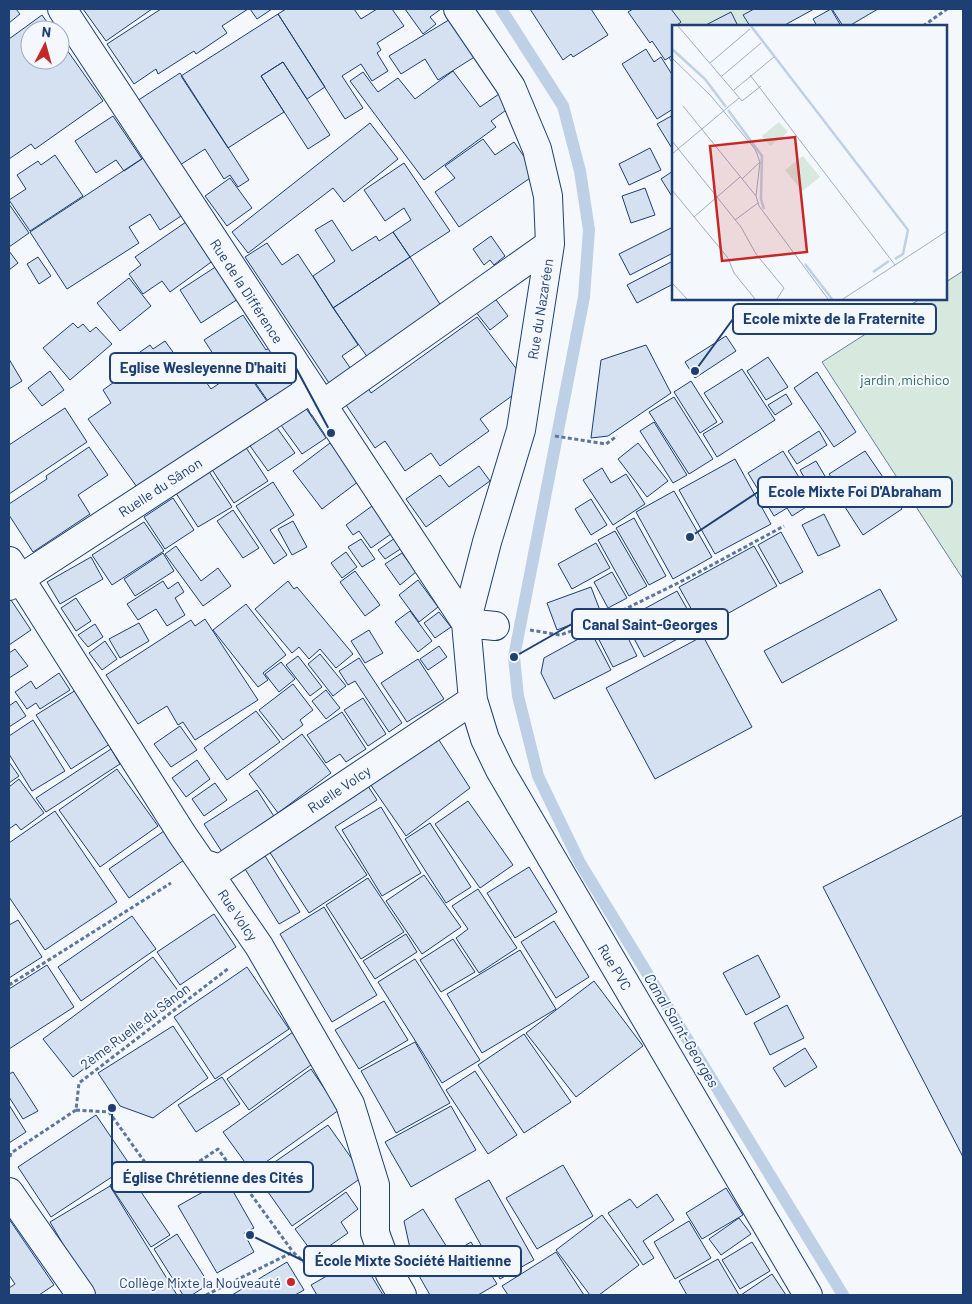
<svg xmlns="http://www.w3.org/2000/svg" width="972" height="1304" viewBox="0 0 972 1304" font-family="Barlow,sans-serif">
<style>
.green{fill:#d7e8df;stroke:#687fa3}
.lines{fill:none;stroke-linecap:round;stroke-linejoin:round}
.stream{stroke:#bed0e5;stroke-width:12}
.building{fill:#d5e0f0;stroke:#1d3f73;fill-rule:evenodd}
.minor-casing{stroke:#1d3f73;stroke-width:30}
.path{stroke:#5e769c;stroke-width:3;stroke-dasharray:4 2.5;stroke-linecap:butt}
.minor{stroke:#f4f7fb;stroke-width:28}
.poi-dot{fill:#c62828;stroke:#f4f7fb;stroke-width:2}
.labels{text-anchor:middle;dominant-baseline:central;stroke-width:4;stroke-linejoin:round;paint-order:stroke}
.street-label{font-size:14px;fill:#1d3f73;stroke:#f4f7fb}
.park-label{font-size:14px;fill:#2c6c60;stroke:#f4f7fb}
.poi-label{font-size:14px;fill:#1d3f73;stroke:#f4f7fb;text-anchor:end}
.water-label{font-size:15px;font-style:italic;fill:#1d3f73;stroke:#f4f7fb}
.inset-river{fill:none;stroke:#bed0e5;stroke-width:2.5}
.inset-road{fill:none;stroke:#9eadc5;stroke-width:1}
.view{fill:#c62828;fill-opacity:0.15;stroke:#c62828;stroke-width:2.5}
.inset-edge{fill:none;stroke:#1d3f73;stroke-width:2.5}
.leader{fill:none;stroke:#1d3f73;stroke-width:2}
.callout-dot{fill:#1d3f73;stroke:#f4f7fb;stroke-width:2}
.callout{fill:#f4f7fb;stroke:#1d3f73;stroke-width:2}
.callout-label{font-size:15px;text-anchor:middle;font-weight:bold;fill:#1d3f73}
</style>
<rect width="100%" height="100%" fill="#f4f7fb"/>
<path class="green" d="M 638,9 L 779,9 L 752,26 L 673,26 L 673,64 Z
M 963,271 L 963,579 L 822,362 L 920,299 L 946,299 L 946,282 Z"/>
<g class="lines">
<path class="stream" d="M 501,9 L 563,106 L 580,171 L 589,230 L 584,297 L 514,657 L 518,696 L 538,776 L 580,863 L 843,1295"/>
</g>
<path class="building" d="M 9,9 L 16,9 L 20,14 L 9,23 Z
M 83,9 L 152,9 L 106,41 Z
M 161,9 L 248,9 L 222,26 L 227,33 L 196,54 L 194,51 L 158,74 L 156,69 L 134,84 L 107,44 Z
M 250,9 L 272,9 L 257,19 Z
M 286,9 L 354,9 L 361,19 L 377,9 L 392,9 L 404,26 L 377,43 L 381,50 L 377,53 L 388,71 L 372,81 L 361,64 L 342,76 L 363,108 L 345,119 L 278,14 Z
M 405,9 L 441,9 L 430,17 L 436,24 L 423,34 Z
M 530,9 L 591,9 L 608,35 L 573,57 L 571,54 L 563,60 Z
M 633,9 L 671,9 L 681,22 L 673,28 L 673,55 L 665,60 L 652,41 L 650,43 L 628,12 Z
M 754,9 L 814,9 L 783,26 L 750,26 L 743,15 Z
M 831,9 L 841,26 L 817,26 L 813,19 Z
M 832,9 L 878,9 L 849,26 L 843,26 Z
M 731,12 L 738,26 L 704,26 Z
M 278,14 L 325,87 L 307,99 L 283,62 L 261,76 L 284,112 L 228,148 L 181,76 Z
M 42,15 L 49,25 L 57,20 L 69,38 L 62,43 L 103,101 L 35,149 L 31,144 L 9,159 L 9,39 ZM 30,30 L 60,30 L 60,60 L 30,60 Z
M 452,18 L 476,56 L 438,80 L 425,59 L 401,74 L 389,56 Z
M 646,49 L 654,62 L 661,57 L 673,76 L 673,109 L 657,119 L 622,64 Z
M 283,62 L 330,135 L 308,149 L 261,76 Z
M 453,71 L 480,107 L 499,94 L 509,108 L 491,121 L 496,127 L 424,180 L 350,81 L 363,72 L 378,92 L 398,78 L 415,99 Z
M 180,73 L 249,180 L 238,187 L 230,175 L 224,179 L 205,149 L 180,165 L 137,101 Z
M 673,115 L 673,150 L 657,124 Z
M 113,116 L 142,159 L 124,171 L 116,160 L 96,173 L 75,141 Z
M 370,123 L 398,159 L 344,202 L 333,188 L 248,253 L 232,232 Z
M 483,139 L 495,155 L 514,142 L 536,174 L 459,227 L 435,192 L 455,178 L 445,166 Z
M 650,148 L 661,170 L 629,185 L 619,164 Z
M 55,155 L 83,196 L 30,231 L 9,200 L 26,189 L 17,175 L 38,161 L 41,165 Z
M 146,156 L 184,214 L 160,230 L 150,214 L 129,227 L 139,243 L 67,289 L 30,232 Z
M 404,163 L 450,231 L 410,257 L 393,232 L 411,220 L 404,208 L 385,221 L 364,190 Z
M 673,171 L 673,198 L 661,179 Z
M 230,178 L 252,208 L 227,226 L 205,196 Z
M 645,188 L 655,215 L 631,223 L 622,196 Z
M 9,204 L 29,233 L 9,247 Z
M 332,220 L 352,251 L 376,236 L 379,241 L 393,232 L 410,257 L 333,308 L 313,276 L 335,261 L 315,230 Z
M 186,222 L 214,260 L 170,292 L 162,281 L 143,294 L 129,274 L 141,265 L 135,257 Z
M 673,227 L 673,253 L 630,275 L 619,254 Z
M 491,236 L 505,256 L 494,265 L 490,260 L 484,265 L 473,249 Z
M 267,243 L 282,265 L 298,254 L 358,345 L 342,356 L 351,369 L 329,383 L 245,257 Z
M 9,251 L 18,263 L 9,270 Z
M 38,257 L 51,276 L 39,284 L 27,264 Z
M 410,257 L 443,309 L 368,358 L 333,308 Z
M 673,261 L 673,284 L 637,303 L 627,285 Z
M 217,266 L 238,299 L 201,323 L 180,290 Z
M 129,278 L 151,306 L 120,331 L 97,303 Z
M 494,297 L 508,316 L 490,330 L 475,311 Z
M 243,315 L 266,350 L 272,346 L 298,385 L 270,404 L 243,365 L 227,375 L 204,340 Z
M 477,317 L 518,371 L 516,393 L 480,419 L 489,431 L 440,466 L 431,453 L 405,471 L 385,441 L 375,448 L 344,402 L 367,386 L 371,393 Z
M 73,323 L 78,328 L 83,324 L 90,332 L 96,327 L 112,344 L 70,380 L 43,348 Z
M 726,336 L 736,351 L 695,378 L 685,362 Z
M 165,341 L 178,359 L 186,354 L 211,389 L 243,367 L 269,404 L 142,494 L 88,419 L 111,403 L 103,390 L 128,372 L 123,364 L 150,345 L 153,349 Z
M 646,345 L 671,393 L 608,436 L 591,438 L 601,360 Z
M 768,357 L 788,387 L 766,400 L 747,371 Z
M 9,359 L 22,381 L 9,389 Z
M 742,369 L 775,420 L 717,457 L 703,434 L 723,422 L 704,393 Z
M 50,371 L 64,390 L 42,406 L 28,388 Z
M 817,372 L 856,432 L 834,447 L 794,388 Z
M 691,381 L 717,422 L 700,433 L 674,392 Z
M 786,394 L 792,404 L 775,415 L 768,405 Z
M 674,397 L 713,459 L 689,474 L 649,412 Z
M 303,404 L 326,438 L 302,454 L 278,421 Z
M 65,408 L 87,442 L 9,494 L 9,445 Z
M 654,422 L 687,475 L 673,483 L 640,431 Z
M 275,425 L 295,453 L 268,471 L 248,443 Z
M 819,431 L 827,445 L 797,464 L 788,451 Z
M 243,443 L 268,481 L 234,503 L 209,465 Z
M 330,443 L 359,481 L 322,509 L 293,471 Z
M 638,443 L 668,481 L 647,497 L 618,459 Z
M 89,447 L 108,475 L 78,495 L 90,514 L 33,552 L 9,515 L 9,504 L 47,479 L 46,476 Z
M 783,451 L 814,502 L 792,516 L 787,508 L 774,516 L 748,473 Z
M 865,451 L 887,483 L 877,490 L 871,480 L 845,497 L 829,474 Z
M 735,459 L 771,524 L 715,554 L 679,490 Z
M 816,461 L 835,493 L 818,502 L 800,470 Z
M 479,466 L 490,481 L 426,527 L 406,499 L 440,475 L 449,487 Z
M 206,467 L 232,507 L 198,527 L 172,487 Z
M 602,468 L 611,483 L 626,474 L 645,504 L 613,525 L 583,480 Z
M 273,482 L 294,515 L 270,530 L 287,555 L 274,564 L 236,506 Z
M 887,486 L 902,509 L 863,535 L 843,504 L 870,488 L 875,495 Z
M 674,491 L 712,557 L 673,579 L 636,512 Z
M 173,498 L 194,530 L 165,549 L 144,517 Z
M 591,499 L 607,525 L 591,535 L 575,509 Z
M 372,506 L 391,534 L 371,548 L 359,531 L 353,535 L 346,525 Z
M 233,510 L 259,548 L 243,558 L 217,521 Z
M 824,514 L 840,546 L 818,556 L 802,525 Z
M 634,518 L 666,576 L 649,585 L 616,528 Z
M 293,521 L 307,547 L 292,555 L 278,529 Z
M 144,522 L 164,551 L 112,585 L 92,555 Z
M 615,531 L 647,586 L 629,596 L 598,540 Z
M 781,532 L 803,572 L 780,584 L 758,545 Z
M 395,538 L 402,548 L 385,559 L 378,550 Z
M 361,539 L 375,559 L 362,567 L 348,547 Z
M 596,543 L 610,568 L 572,589 L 558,564 Z
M 176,546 L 201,581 L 218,568 L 231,586 L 203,606 L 165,554 Z
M 754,546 L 777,586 L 702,628 L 679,587 Z
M 346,552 L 357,567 L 342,578 L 331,563 Z
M 163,553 L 174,571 L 135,596 L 124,579 Z
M 402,553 L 416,572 L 400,585 L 385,564 Z
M 91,557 L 103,579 L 60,604 L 47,582 Z
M 355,571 L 380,605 L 365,616 L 340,582 Z
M 612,572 L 627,598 L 608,608 L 594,582 Z
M 418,580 L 438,607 L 419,622 L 399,595 Z
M 163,581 L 168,589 L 178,582 L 184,592 L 175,598 L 185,615 L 167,626 L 156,609 L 138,620 L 127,604 Z
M 288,581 L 294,589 L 297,587 L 353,654 L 336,668 L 320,649 L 309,659 L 299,647 L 292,653 L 255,609 Z
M 591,587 L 601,613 L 557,630 L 547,603 Z
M 880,589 L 897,620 L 782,683 L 764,651 Z
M 677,591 L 698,628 L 644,657 L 624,620 Z
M 76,598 L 91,621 L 76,631 L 61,608 Z
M 11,600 L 31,630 L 9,645 L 9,602 Z
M 246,604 L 286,655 L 263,673 L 268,680 L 258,687 L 213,630 Z
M 410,611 L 432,641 L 418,652 L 395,622 Z
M 439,612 L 451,627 L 435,638 L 424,623 Z
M 618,618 L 637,656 L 613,667 L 594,630 Z
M 205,619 L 258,700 L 195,740 L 183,722 L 178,725 L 167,706 L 138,724 L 106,675 L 191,620 L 195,626 Z
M 139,623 L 149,641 L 120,658 L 109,639 Z
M 95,624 L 103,637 L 88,647 L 78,635 Z
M 369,630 L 383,653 L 365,663 L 351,641 Z
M 591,632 L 611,670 L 554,699 L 541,673 L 544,658 Z
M 703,636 L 752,727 L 655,779 L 606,688 Z
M 105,641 L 117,659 L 102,670 L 89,653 Z
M 439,646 L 447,657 L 428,670 L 420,659 Z
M 15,649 L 28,666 L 9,678 L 9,653 Z
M 320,654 L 346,686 L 333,696 L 308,664 Z
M 298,656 L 322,687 L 310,696 L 286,665 Z
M 359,658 L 402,723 L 389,732 L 355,681 L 348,685 L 339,671 Z
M 418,659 L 444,699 L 407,722 L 381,683 Z
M 281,662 L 295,679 L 279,692 L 265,674 Z
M 59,673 L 70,690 L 40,709 L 36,703 L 27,709 L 15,692 L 31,681 L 36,689 Z
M 293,684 L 313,710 L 300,720 L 303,725 L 283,740 L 259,710 Z
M 76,690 L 110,744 L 71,769 L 36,715 Z
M 326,690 L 340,708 L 326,719 L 312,701 Z
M 363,698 L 386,734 L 368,746 L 344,710 Z
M 16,701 L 26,716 L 9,727 L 9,706 Z
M 256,711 L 280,742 L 227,780 L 204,748 Z
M 342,712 L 366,749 L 346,762 L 340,754 L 326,763 L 307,735 Z
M 33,720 L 65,771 L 32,791 L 9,754 L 9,736 Z
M 180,726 L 197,750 L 171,767 L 154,744 Z
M 302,734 L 331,773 L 278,813 L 249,774 Z
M 437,737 L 470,788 L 406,836 L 368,781 Z
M 111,749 L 120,764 L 46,812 L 36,798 Z
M 197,760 L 210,779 L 186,797 L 172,778 Z
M 9,762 L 19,776 L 9,783 Z
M 117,769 L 158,826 L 100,867 L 59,810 Z
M 19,779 L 44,813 L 21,830 L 16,824 L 9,829 L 9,787 Z
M 215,783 L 227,800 L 204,816 L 192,799 Z
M 366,783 L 377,800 L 335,827 L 367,875 L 309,913 L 267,848 Z
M 257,790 L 277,821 L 224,855 L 204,824 Z
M 468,801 L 513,865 L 480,888 L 435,824 Z
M 381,807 L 421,873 L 382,896 L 342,830 Z
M 55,811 L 117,902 L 45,950 L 9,897 L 9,843 Z
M 963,815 L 963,1157 L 823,887 Z
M 430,823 L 471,887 L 446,903 L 405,839 Z
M 164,831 L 184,860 L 129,898 L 109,869 Z
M 262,851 L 300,912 L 279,924 L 242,864 Z
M 529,867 L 557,912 L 515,938 L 487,893 Z
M 424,875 L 461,927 L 422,954 L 386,901 Z
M 368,878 L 404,932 L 361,959 L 326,905 Z
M 478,889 L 517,948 L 479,973 L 456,938 L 468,929 L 452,906 Z
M 324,907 L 377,995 L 332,1022 L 280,934 Z
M 214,914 L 236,947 L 180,985 L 157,952 Z
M 132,916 L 156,949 L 81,1001 L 58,967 Z
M 18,920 L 42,957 L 9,978 L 9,925 Z
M 554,921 L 589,977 L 556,998 L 521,942 Z
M 406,934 L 417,952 L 375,979 L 363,961 Z
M 453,939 L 475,972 L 441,992 L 420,960 Z
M 520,950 L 556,1009 L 482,1053 L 447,994 Z
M 758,955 L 780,997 L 746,1015 L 723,973 Z
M 153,957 L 182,996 L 73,1077 L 43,1039 Z
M 415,959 L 480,1060 L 442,1083 L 378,982 Z
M 47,965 L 74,1007 L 9,1049 L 9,989 Z
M 247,967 L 289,1029 L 215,1079 L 174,1017 Z
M 594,981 L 643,1046 L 576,1097 L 526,1033 Z
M 384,1001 L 408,1040 L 359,1069 L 335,1030 Z
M 787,1005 L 804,1038 L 770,1055 L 754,1023 Z
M 173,1026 L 208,1078 L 153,1118 L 120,1106 L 98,1073 Z
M 293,1032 L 315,1062 L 249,1110 L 227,1079 Z
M 524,1034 L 571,1102 L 524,1133 L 478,1065 Z
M 415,1042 L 450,1103 L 396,1133 L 361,1071 Z
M 805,1048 L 817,1067 L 785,1087 L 773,1068 Z
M 311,1069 L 339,1110 L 252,1172 L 223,1132 Z
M 475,1071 L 517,1135 L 488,1154 L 446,1090 Z
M 13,1072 L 38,1111 L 23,1119 L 9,1097 L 9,1074 Z
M 222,1077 L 240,1104 L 196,1132 L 178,1105 Z
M 9,1105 L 26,1132 L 9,1143 Z
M 451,1106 L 476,1150 L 411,1187 L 385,1142 Z
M 96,1115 L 130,1165 L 51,1217 L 18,1167 Z
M 328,1125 L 364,1176 L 292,1226 L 256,1175 Z
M 563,1165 L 593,1216 L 537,1249 L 506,1198 Z
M 129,1174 L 170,1235 L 151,1247 L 110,1185 Z
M 226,1179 L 254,1228 L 244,1233 L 254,1252 L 217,1273 L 178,1206 Z
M 489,1180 L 534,1260 L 500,1279 L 455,1199 Z
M 110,1186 L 177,1295 L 93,1295 L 50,1222 Z
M 726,1188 L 743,1215 L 702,1239 L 686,1213 Z
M 346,1192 L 358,1209 L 341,1222 L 348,1233 L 315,1256 L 295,1229 Z
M 657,1194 L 674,1220 L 643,1241 L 654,1258 L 643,1265 L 608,1213 L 630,1199 L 637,1208 Z
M 423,1209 L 450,1252 L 415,1271 L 404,1221 Z
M 602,1215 L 639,1265 L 599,1295 L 590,1295 L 556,1250 Z
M 739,1218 L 751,1234 L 721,1255 L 709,1239 Z
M 9,1219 L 54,1285 L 39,1295 L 9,1295 L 9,1288 L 15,1284 L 9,1275 Z
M 689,1221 L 711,1258 L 675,1279 L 654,1242 Z
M 177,1234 L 209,1284 L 192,1295 L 183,1295 L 154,1249 Z
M 471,1242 L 497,1284 L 478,1295 L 430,1295 L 418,1274 Z
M 752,1242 L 770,1271 L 740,1289 L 722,1260 Z
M 556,1252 L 584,1295 L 508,1295 L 502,1286 Z
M 360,1257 L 383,1295 L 317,1295 L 311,1285 Z
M 718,1259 L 739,1295 L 687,1295 L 679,1281 Z
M 287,1262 L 304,1290 L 295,1295 L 232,1295 Z
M 772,1274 L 786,1295 L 741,1295 Z"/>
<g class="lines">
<defs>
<path id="minor" d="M 62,9 L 466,623
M 458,9 L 511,87 L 537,149 L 548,196 L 550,244 L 521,430 L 487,542 L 466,623 L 473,700 L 485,739 L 500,770 L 808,1295
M 322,405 L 550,244
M 9,561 L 182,834 L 259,946 L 350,1104 L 375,1185 L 375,1233 L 390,1274 L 402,1295
M 9,586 L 311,389
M 466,623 L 495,626
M 202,863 L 220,869 L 473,700
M 9,1192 L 81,1295"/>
</defs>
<use href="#minor" class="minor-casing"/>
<path class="path" d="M 923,26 L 947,9
M 555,436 L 606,444 L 617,436
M 530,630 L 560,635 L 603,620 L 686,579 L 784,526
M 9,985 L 171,883
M 76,1110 L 109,1112 L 162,1186 L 218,1149 L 293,1252
M 10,1157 L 11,1153 L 76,1110 L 79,1083 L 229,968
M 206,1295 L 293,1252 L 316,1273 L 346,1253"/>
<use href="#minor" class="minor"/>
</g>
<circle class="poi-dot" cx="291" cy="1282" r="5"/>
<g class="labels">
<g class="street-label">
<text transform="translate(247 291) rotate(57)">Rue de la Différence</text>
<text transform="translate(540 309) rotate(-81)">Rue du Nazaréen</text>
<text transform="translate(160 487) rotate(-33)">Ruelle du Sânon</text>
<text transform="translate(339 789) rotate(-34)">Ruelle Volcy</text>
<text transform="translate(238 915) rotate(56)">Rue Volcy</text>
<text transform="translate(615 967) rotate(59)">Rue PVC</text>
<text transform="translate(135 1026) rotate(-37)">2ème Ruelle du Sânon</text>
</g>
<g class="park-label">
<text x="905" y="379">jardin ,michico</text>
</g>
<g class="poi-label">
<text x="281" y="1282">Collège Mixte la Nouveauté</text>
</g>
<g class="water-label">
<text transform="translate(682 1030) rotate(59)">Canal Saint-Georges</text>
</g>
</g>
<g transform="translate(672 25)">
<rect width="275" height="275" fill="#f4f7fb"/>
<path d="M 107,97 L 116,107 L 98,121 L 90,111 ZM 131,131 L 148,152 L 130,166 L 113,145 Z" fill="#d7e8df"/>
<path class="inset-river" d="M 79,1 L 236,205 L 231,229 L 223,234M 0,24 L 33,54 L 54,82M 56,85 L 90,131 L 89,174 L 92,184M 133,239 L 160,274M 201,247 L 217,236"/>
<path class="inset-road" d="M 6,1 L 70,76 L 89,61M 0,33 L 39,71 L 83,124 L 88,137 L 84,171 L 87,181 L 156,274M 38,38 L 78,4M 78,50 L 223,240M 50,51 L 89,18M 62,65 L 102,32M 11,81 L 84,171M 0,116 L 69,202 L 84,229 L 112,263 L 105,274M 0,129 L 67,73M 70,154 L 88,137M 0,165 L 56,233 L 62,248 L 83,274M 22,192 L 68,152M 63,195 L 86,178M 0,258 L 15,274M 171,274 L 275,206"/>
<path class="view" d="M 123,112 L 135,227 L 50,236 L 38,121 Z"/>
<rect width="275" height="275" class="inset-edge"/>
</g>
<path class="leader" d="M695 371L733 319M331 433L296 368M690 537L758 492M514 657L572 624M112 1108L112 1177M250 1235L304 1261"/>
<g class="callout-dot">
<circle cx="695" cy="371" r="5"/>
<circle cx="331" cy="433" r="5"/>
<circle cx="690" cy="537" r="5"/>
<circle cx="514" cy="657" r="5"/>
<circle cx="112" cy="1108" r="5"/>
<circle cx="250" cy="1235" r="5"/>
</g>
<g class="callout">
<rect x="733" y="304" width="203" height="30" rx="5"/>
<rect x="110" y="353" width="186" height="30" rx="5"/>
<rect x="758" y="477" width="194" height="30" rx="5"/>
<rect x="572" y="609" width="156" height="30" rx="5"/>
<rect x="112" y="1162" width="201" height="30" rx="5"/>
<rect x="304" y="1246" width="217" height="30" rx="5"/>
</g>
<g class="callout-label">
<text x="834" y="324">Ecole mixte de la Fraternite</text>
<text x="203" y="373">Eglise Wesleyenne D'haiti</text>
<text x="855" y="497">Ecole Mixte Foi D'Abraham</text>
<text x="650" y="630">Canal Saint-Georges</text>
<text x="213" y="1183">Église Chrétienne des Cités</text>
<text x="413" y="1266">École Mixte Société Haitienne</text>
</g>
<rect width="972" height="1304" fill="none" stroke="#1d3f73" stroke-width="20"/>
<g transform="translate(45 45) rotate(6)"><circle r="24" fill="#f4f7fb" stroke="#9eadc5"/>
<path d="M0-4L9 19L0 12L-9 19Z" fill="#c62828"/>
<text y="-8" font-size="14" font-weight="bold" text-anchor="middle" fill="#1d3f73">N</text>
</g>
</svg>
